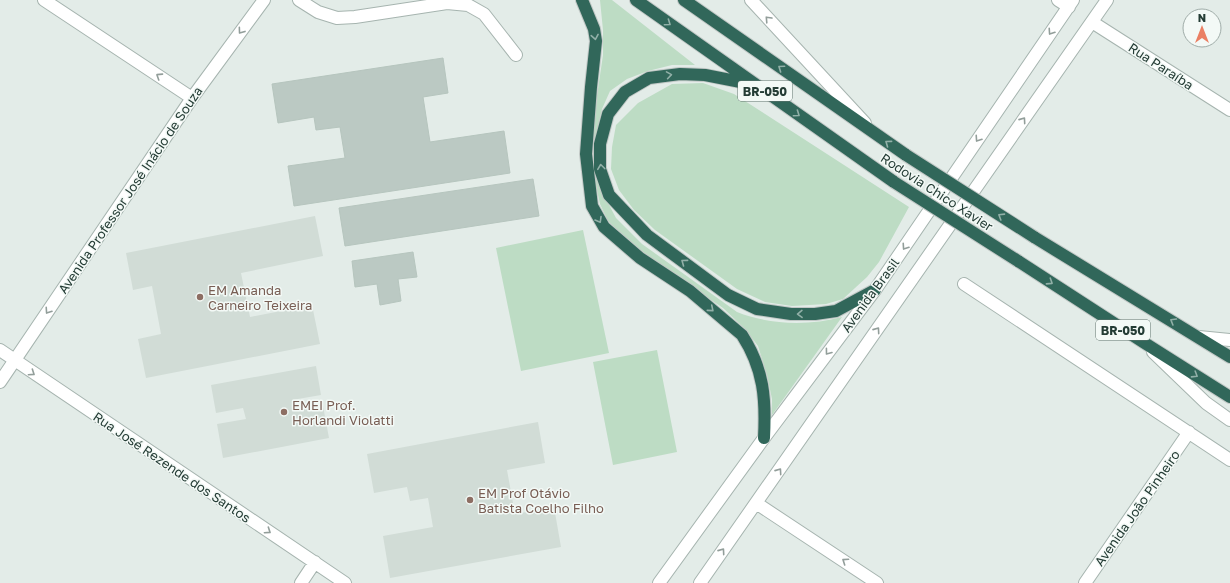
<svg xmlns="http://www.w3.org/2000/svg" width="1230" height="583" viewBox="0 0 1230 583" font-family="'Golos Text',sans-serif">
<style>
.built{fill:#d1dcd6}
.green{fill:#bddcc4}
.building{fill:#bbc9c3;stroke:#b6c5be}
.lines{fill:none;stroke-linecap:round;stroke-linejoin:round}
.minor-casing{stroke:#a6b4af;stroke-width:14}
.highway-casing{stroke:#c2c8c6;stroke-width:14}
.minor{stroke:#fff;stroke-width:12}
.highway{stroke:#31675a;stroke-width:12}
.highway-bridge-casing{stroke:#c2c8c6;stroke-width:14;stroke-linecap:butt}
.highway-bridge{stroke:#31675a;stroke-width:12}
.oneway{stroke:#929e9a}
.oneway2{stroke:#92b0a8}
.education-dot{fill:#8d6e63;stroke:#f3f9f6;stroke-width:1.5}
.labels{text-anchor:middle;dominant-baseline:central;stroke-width:3;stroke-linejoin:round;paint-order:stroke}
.shield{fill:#f3f9f6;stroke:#62756f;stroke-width:1}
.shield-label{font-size:12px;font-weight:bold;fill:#243c35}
.street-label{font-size:13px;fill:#243c35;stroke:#f3f9f6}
.education-label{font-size:13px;fill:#785e54;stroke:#f3f9f6;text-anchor:start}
</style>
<rect width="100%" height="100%" fill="#e3ece8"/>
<path class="built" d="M 315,216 L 323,256 L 241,273 L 250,317 L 312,305 L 320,344 L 146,378 L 138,339 L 161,334 L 152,286 L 133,290 L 126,253 Z
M 316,366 L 321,395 L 292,400 L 293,411 L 323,406 L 329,438 L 223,458 L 217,424 L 246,419 L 243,408 L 216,413 L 211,385 Z
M 538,422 L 545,463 L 507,470 L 515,514 L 554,507 L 561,547 L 390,578 L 383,536 L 433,527 L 428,498 L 410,501 L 407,487 L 374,493 L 367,454 Z"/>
<path class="green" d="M 600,0 L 612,0 L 695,65 L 672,65 L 648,71 L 627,79 L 610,91 L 602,109 L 599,122 L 596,143 L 607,201 L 616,218 L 642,244 L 737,312 C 769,325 809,326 842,317 L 772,415 L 772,399 L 767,375 L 758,346 L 744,328 L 723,308 L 636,249 L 608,221 L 600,204 L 596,186 L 590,143 L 603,55 L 603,30 Z
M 703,83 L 734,94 L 909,207 L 879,262 L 867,277 L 843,299 L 826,304 L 792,306 L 765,302 L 737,289 L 655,230 L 634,210 L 619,190 L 611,169 L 612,147 L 616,125 L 638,103 L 672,84 Z
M 583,230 L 609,353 L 521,371 L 496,248 Z
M 657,350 L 677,452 L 613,465 L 593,362 Z"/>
<path class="building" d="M 443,58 L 448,93 L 423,97 L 430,142 L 504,131 L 510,173 L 294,206 L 288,166 L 345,158 L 340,127 L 316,130 L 314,117 L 278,123 L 272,84 Z
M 533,179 L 539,216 L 345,246 L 339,208 Z
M 413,252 L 417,277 L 398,279 L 401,301 L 380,305 L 377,284 L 355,287 L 352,261 Z"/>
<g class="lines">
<defs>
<path id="minor" d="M 44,0 L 192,98
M 299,0 L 318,12 L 337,18 L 355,17 L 447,3 L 468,5 L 484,14 L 516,55
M 751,0 L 865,123
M 1058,0 L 1069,7
M 1092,22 L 1230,110
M 964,284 L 1230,460
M 1199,337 L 1230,340
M 0,350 L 345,583
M 1153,352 L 1206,403 L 1230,420
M 0,382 L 192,98 L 264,0
M 756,503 L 877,583
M 301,583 L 315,562
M 659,583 L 764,438 L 875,290 L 1073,0
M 700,583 L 1107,0
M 1085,583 L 1189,432"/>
<path id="highway" d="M 582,0 L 594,29 L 596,41 L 591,87 L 586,154 L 592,206 L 604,227 L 640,258 L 690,291 L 742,335 C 764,369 766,399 764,438
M 636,0 L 894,182
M 684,0 L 906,155
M 756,85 L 705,75 L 680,74 L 649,78 L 625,92 L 608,114 L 600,144 L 600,169 L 609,195 L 647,235 L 728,295 L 757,309 L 791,314 L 815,314 L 836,311 L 875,290
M 1034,237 L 1230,357
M 1018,261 L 1143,342 L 1230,397"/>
</defs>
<use href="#minor" class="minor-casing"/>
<use href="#highway" class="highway-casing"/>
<use href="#minor" class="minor"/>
<use href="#highway" class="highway"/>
<defs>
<path id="highway-bridge" d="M 906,155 L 1034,237
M 894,182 L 1018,261"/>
</defs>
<use href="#highway-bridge" class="highway-bridge-casing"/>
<use href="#highway-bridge" class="highway-bridge"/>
</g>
<defs><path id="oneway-chevron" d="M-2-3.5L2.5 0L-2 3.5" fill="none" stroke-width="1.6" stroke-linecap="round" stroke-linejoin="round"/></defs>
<g class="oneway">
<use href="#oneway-chevron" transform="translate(768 19) rotate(-133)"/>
<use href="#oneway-chevron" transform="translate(241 31) rotate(126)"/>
<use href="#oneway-chevron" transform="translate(1051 32) rotate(124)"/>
<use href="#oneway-chevron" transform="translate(159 76) rotate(-147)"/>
<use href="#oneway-chevron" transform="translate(1023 120) rotate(-55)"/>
<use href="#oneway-chevron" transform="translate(978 139) rotate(124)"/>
<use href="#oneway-chevron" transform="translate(905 247) rotate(124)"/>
<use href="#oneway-chevron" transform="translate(48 311) rotate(124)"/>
<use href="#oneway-chevron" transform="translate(877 330) rotate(-55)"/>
<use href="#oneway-chevron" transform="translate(828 352) rotate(127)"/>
<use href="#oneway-chevron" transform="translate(32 373) rotate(34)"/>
<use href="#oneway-chevron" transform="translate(779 471) rotate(-55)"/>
<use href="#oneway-chevron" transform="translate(268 531) rotate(34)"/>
<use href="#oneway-chevron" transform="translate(722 551) rotate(-55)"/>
<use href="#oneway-chevron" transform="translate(845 561) rotate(-146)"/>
</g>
<g class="oneway2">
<use href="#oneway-chevron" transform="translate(668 23) rotate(35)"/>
<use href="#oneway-chevron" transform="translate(595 37) rotate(80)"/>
<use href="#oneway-chevron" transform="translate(781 68) rotate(-145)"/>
<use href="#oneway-chevron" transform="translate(669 75) rotate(-9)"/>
<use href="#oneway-chevron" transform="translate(797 114) rotate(35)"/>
<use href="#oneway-chevron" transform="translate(888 143) rotate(-144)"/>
<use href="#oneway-chevron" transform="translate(601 167) rotate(-97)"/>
<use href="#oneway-chevron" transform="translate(1001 216) rotate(-148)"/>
<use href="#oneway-chevron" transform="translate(599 220) rotate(60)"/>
<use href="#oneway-chevron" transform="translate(684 262) rotate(-144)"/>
<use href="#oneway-chevron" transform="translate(1050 282) rotate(33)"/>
<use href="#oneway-chevron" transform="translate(711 309) rotate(40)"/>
<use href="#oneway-chevron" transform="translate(800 314) rotate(179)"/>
<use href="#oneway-chevron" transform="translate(1173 321) rotate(-149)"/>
<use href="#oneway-chevron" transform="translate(1195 375) rotate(32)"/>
</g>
<g class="education-dot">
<circle cx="200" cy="297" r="4"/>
<circle cx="284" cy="412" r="4"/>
<circle cx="470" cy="500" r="4"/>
</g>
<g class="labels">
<g class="shield">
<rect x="738" y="81" width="54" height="20" rx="3"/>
<rect x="1096" y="320" width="54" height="20" rx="3"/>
</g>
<g class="shield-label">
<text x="765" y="91">BR-050</text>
<text x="1123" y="330">BR-050</text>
</g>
<g class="street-label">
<text transform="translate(1161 66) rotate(33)">Rua Paraíba</text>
<text transform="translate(130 190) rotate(-56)">Avenida Professor José Inácio de Souza</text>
<text transform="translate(937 192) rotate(33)">Rodovia Chico Xavier</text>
<text transform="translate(870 295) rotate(-54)">Avenida Brasil</text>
<text transform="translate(172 467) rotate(34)">Rua José Rezende dos Santos</text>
<text transform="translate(1137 508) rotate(-55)">Avenida João Pinheiro</text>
</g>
<g class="education-label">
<text x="208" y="290">EM Amanda<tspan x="208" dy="15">Carneiro Teixeira</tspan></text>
<text x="292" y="405">EMEI Prof.<tspan x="292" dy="15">Horlandi Violatti</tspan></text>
<text x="478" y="493">EM Prof Otávio<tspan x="478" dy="15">Batista Coelho Filho</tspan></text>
</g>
</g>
<g transform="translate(1202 28)"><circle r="19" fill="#f3f9f6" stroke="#a0ada9"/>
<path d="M0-3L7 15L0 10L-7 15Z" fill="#ea7f63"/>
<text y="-6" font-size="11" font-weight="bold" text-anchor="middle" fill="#243c35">N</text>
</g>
</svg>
